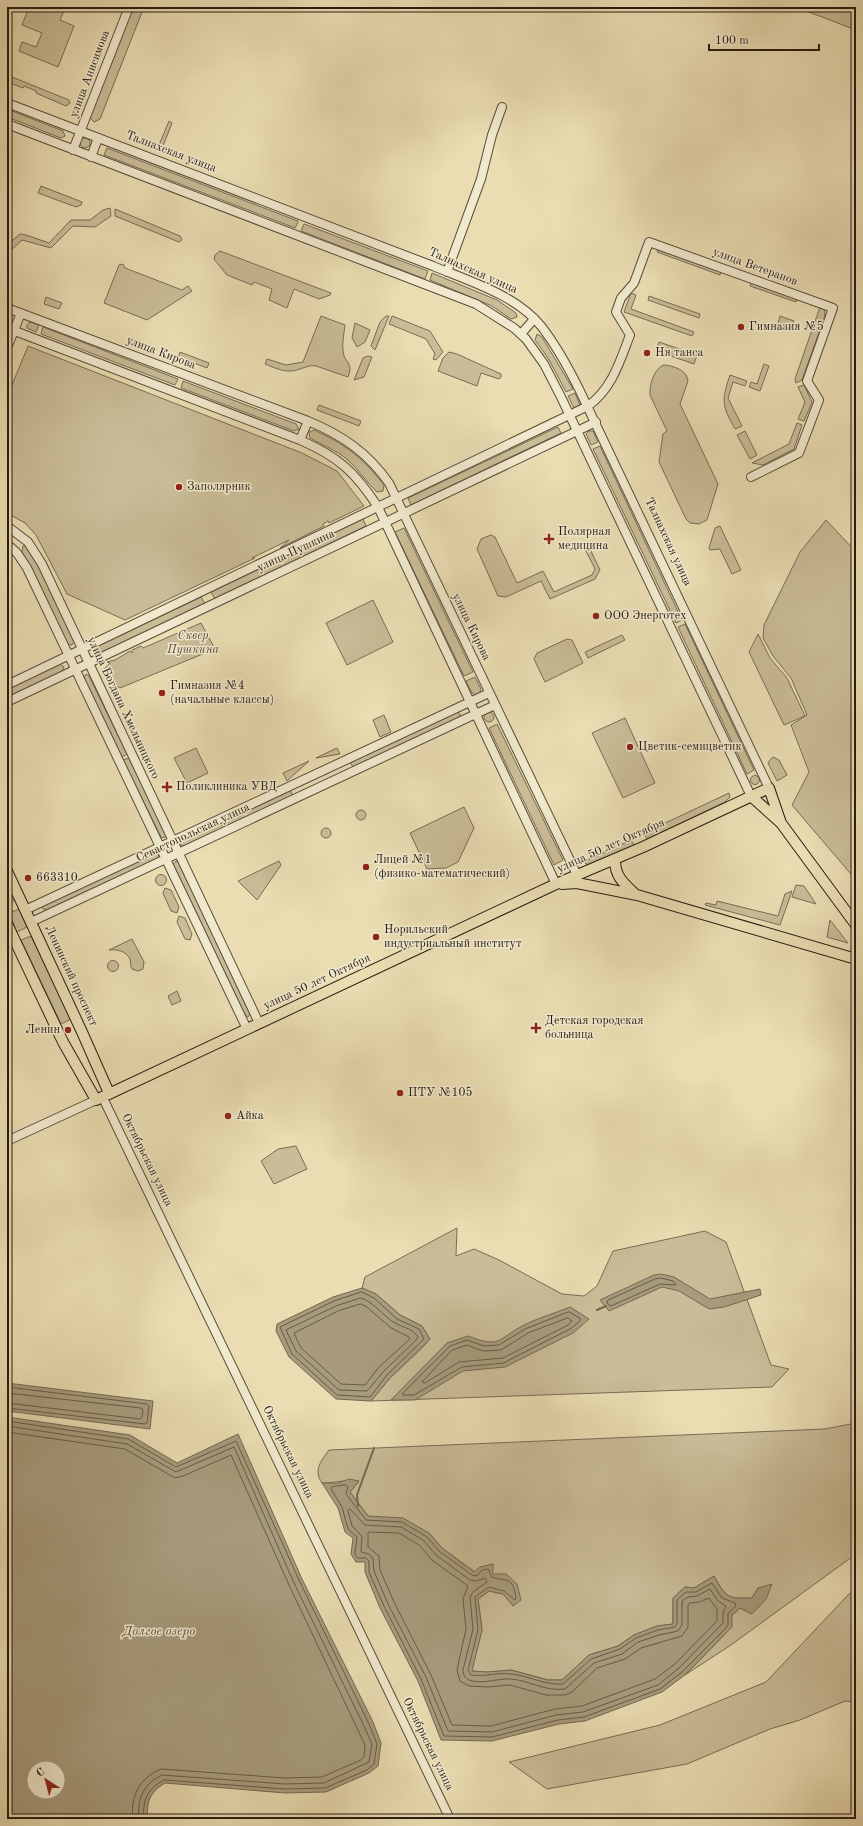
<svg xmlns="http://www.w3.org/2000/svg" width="863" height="1826" viewBox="0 0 863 1826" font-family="'Old Standard TT',serif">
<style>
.green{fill:#c9bc97;stroke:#786c55}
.water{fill:#a79b7c;stroke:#736852;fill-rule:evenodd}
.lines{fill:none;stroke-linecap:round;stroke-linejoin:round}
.shore{stroke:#665b48;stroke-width:1}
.stream{stroke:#736852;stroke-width:2}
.minor-casing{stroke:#574c3b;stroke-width:10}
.major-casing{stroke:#261b13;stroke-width:12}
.minor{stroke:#f1e9cd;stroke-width:8}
.major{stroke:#eaddb2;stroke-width:10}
.poi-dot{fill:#8f2418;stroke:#f1e9cd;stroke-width:1.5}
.labels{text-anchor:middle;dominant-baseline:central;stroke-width:3;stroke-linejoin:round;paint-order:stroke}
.street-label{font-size:12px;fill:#261b13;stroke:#f1e9cd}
.poi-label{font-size:12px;fill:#261b13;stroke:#f1e9cd;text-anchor:start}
.park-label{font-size:12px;font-style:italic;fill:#574b3b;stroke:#f1e9cd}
.water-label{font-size:13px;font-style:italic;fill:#5a4e3d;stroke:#f1e9cd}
</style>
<rect width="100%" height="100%" fill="#eaddb2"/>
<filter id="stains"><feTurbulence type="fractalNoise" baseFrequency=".005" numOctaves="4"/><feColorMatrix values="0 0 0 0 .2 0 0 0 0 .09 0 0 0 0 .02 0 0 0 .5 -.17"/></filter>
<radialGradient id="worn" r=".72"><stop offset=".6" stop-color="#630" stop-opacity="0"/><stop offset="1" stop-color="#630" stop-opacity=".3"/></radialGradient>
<path class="green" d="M 29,7 L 65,8 L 60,20 L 74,26 L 58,67 L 19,51 L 22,42 L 36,47 L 42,33 L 22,25 Z
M 133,7 L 144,7 L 100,119 L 94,122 L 91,119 L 90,115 Z
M 796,7 L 856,7 L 856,30 Z
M 7,75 L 69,100 L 70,103 L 66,106 L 36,93 L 36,91 L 24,86 L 23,88 L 7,82 Z
M 7,109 L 63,131 L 65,136 L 61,138 L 7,117 Z
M 169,121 L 172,123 L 161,151 L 157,150 Z
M80 143a5 5 0 1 1 10 0a5 5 0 1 1-10 0Z
M 107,148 L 298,221 L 298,222 L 295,228 L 104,155 Z
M 41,186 L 82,202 L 81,205 L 76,207 L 38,193 Z
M 110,208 L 111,216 L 95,227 L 73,226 L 51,248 L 22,240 L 7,254 L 7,245 L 20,234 L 26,235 L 49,243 L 71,220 L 90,220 L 103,210 Z
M 115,209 L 180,236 L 182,240 L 179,242 L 115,216 Z
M 304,224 L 428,271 L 425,279 L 301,231 Z
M 658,249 L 721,271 L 720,275 L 657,252 Z
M 220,251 L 331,293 L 330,295 L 319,299 L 294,289 L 287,308 L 269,300 L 272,289 L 254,282 L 252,285 L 227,275 L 214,259 L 215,255 Z
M 123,264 L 125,268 L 182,290 L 188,286 L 192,291 L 147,320 L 104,303 L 119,265 Z
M 432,273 L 497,300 L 516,313 L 517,317 L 511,319 L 492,306 L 430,280 Z
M 751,283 L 797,299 L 796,302 L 750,286 Z
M 631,293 L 636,295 L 631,309 L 694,332 L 692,336 L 624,312 Z
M 649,296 L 700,314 L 699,318 L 648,300 Z
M 46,297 L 62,303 L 59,309 L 44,304 Z
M 820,307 L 824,308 L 825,316 L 802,380 L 796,383 L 795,379 Z
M 321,316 L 345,325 C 344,334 342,343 343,351 C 344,363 354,362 348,377 L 316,366 C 310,365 306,367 300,369 C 288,374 277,369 265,364 L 267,359 L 286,365 L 303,362 Z
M 386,316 L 389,316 L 375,350 L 371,346 L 380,322 Z
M 392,316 L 430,331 L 443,352 L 436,360 L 433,359 L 435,354 L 426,339 L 389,324 Z
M 780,316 L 794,321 L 792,326 L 784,323 L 782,328 L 777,327 Z
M 30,322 L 39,325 L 36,332 L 27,328 L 27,325 Z
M 355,323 L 370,330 L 365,342 L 357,347 L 352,338 Z
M 43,327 L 178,379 L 175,385 L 41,334 Z
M 537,334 L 542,337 L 573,389 L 566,392 L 548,358 L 535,340 Z
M 659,342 L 697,355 L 694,364 L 656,351 Z
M 28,346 L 302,453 L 337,471 L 364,506 L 329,523 L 328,521 L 323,524 L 324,526 L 280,548 L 289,540 L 252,558 L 255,558 L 125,620 L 67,594 L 36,535 L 25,523 L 7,513 L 7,397 Z
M 180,352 L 209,363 L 207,368 L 178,357 Z
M 449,352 L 457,354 L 501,374 L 501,377 L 499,379 L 481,373 L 477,386 L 438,371 L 443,358 Z
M 368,356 L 372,357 L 364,377 L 354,380 L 363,358 Z
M 764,364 L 769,366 L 760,391 L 749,387 L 751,382 L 757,384 Z
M 664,365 C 674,366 687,370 688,381 L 680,404 L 718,484 L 707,520 L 699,524 L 690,523 L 686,519 L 659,462 L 663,434 L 667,431 L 650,395 C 649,386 654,368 664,365 Z
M 730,375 L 747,381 L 745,386 L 733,382 L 728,398 L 742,426 L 735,429 C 722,405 721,402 730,375 Z
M 183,381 L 296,424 L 299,429 L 294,431 L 181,388 Z
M 804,385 L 812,402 L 804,421 L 798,419 L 805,402 L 798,387 Z
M 575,393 L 580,405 L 574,408 L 568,396 Z
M 319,405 L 361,421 L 359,426 L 317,410 Z
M 797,423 L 802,425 L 794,449 L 763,465 L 752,463 L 789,444 Z
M 558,427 L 561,433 L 411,505 L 408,498 Z
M 314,430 C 345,444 363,458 384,485 L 383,491 L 377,492 C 366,482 359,470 348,460 C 336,450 322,445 310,438 L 309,432 Z
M 589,431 L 593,431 L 598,442 L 591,445 L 586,434 Z
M 745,431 L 757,455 L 750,459 L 737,435 Z
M 600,446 L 682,620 L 676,623 L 593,449 Z
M 363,519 L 366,526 L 215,599 L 211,592 Z
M 826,520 L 856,552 L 856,880 L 792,805 L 809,772 L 791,725 L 807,715 L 791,678 L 773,656 L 763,638 L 764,625 L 800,552 Z
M 720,526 L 741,570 L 732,574 L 720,549 L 710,550 L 709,548 L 715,528 Z
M 404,528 L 473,672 L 464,676 L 395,532 Z
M 491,535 L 495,537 L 517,583 L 543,571 L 554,592 L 592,575 L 595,569 L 585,549 L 589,547 L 600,570 L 595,579 L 550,599 L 541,581 L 506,597 L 498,596 L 477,549 L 481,539 Z
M 23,546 L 27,546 L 39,565 L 74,641 L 72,645 L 67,644 L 30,566 L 22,552 Z
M 201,597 L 205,604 L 96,656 L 93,648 Z
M 373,600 L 393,642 L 347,665 L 326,623 Z
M 201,623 L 215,649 L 120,688 L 108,682 L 103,671 L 110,663 L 107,662 L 115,660 L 130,651 L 132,653 L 132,650 L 141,646 L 143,648 Z
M 685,624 L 754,770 L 747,774 L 678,627 Z
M 758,634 L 770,658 L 787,678 L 805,716 L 784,725 L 749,652 Z
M 622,635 L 625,640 L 588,658 L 585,652 Z
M 567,639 L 572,640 L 583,663 L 545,682 L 534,659 L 537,653 Z
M 60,664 L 64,667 L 63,671 L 7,699 L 7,689 Z
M 86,674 L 89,676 L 127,754 L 122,757 L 84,678 Z
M 475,677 L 481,689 L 479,694 L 476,695 L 472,693 L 466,681 Z
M484 717a5 5 0 1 1 10 0a5 5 0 1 1-10 0Z
M 457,712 L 460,714 L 460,718 L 353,767 L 350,762 Z
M 384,715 L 391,732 L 380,737 L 373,720 Z
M 625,718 L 655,783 L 623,798 L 592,733 Z
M 497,724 L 563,860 L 554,865 L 489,728 Z
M 196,748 L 208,773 L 187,783 L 174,758 Z
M 337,748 L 340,754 L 316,758 Z
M 773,757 L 779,760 L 787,775 L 777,781 L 768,763 L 770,760 Z
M 129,758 L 166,835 L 164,838 L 161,837 L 123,760 Z
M 309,761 L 287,781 L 283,773 Z
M750.5 780a4.5 4.5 0 1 1 9 0a4.5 4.5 0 1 1-9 0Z
M 290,790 L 293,796 L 184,846 L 180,845 L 180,842 Z
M 729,793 L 730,797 L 725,802 L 647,839 L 644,833 Z
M 464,807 L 474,828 L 458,862 L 446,868 L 427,869 L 410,833 Z
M356 815a5 5 0 1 1 10 0a5 5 0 1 1-10 0Z
M321 833a5 5 0 1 1 10 0a5 5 0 1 1-10 0Z
M 631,840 L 634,845 L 592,865 L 586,864 L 585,861 Z
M 156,853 L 159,855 L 157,859 L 46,910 L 42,908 L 43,906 Z
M 176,861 L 179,863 L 250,1014 L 248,1017 L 245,1015 L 173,864 Z
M 279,861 L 281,865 L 257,900 L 238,881 Z
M155.5 880a5.5 5.5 0 1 1 11 0a5.5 5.5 0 1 1-11 0Z
M 7,884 L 15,900 L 7,904 Z
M 796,885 L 804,886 L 816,904 L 792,897 Z
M 165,888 L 171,890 L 179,907 L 177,913 L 171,911 L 163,893 Z
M 792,891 L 780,925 L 705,905 L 706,903 L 716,905 L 717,901 L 778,916 L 785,894 Z
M 19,909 L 27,927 L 17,932 L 9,913 Z
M 179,916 L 185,918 L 192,934 L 190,940 L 185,939 L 177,922 Z
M 830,920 L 848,943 L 827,937 Z
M 31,936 L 71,1019 L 61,1024 L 21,940 Z
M 132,939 L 144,962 L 143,969 L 138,971 L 132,969 C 130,966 131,963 130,959 C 126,951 117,949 109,950 Z
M107.5 966a5.5 5.5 0 1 1 11 0a5.5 5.5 0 1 1-11 0Z
M 177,991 L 181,1001 L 172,1005 L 168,996 Z
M 296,1146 L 307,1169 L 274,1184 L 261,1161 L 278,1149 Z
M 457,1228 L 456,1256 L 474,1249 L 499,1260 L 562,1294 L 584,1296 L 597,1286 L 613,1251 L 705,1231 L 726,1242 L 771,1365 L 789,1369 L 772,1387 L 371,1401 L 390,1378 L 421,1349 L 430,1339 L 422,1326 L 400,1315 L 376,1294 L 362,1288 L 365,1277 Z
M 856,1423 L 856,1554 L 731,1645 L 685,1675 L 727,1632 L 732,1615 L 740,1608 L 752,1614 L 758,1588 L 752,1598 C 727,1599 726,1598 714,1576 L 694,1588 L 685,1587 L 673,1598 L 673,1624 L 657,1626 L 634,1635 L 618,1646 L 589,1655 L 562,1680 L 548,1680 L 511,1670 L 487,1672 L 471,1671 L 482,1630 L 478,1599 L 489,1591 L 503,1594 L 493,1574 L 475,1572 L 442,1548 L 429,1533 L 368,1516 L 350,1492 L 359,1481 C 347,1479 335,1483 322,1483 C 313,1470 321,1461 329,1450 L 825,1429 Z
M 856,1589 L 856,1702 L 845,1701 L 800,1720 L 770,1729 L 687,1764 L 547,1789 L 509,1762 L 660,1725 L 766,1682 L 848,1595 Z"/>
<path class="water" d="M 661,1274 L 674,1277 L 710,1299 L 760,1289 L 761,1295 L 724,1307 L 709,1309 L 679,1291 L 662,1287 L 609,1311 L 600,1300 L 654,1275 Z
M 362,1288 L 376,1294 L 400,1315 L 422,1326 L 430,1339 L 390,1378 L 371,1401 L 336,1399 L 289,1357 L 276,1331 L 277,1324 L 333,1297 Z
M 570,1307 L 589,1319 L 573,1333 L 505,1367 L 463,1371 L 415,1400 L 391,1400 L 447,1343 L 468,1336 C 501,1349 497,1339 524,1325 C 538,1318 555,1313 570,1307 Z
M 7,1383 L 153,1401 L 150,1429 L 7,1411 Z
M 7,1417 L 130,1435 L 177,1463 L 238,1434 L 302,1579 L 373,1722 L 381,1743 L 378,1766 L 369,1773 L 326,1792 L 285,1793 L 165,1783 C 150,1792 146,1802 148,1819 L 7,1819 ZM 34,1768 L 58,1768 L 58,1792 L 34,1792 Z
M 349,1479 L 359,1481 L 350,1492 L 368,1516 L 403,1518 L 429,1533 L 442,1548 L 474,1572 L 480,1567 L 493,1564 L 493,1574 L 506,1574 L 517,1584 L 521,1600 L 513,1606 L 503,1594 L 489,1591 L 478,1599 L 482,1630 L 472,1671 L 487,1672 L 511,1670 L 548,1680 L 562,1680 L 589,1655 L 618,1646 L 634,1635 L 657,1626 L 673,1624 L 673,1598 L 685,1587 L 694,1588 L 714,1576 C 726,1597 727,1599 752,1598 L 758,1588 L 772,1584 L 766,1599 L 752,1614 L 740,1608 L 732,1615 L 732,1627 L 727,1632 L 685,1675 L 662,1692 L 585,1721 L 559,1724 L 492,1741 L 441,1740 L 418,1681 L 380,1608 L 365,1572 L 365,1562 L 356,1562 L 351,1554 L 353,1538 L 345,1532 L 338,1508 L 322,1483 L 338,1483 Z"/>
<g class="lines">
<path class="shore" d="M 661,1278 L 673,1281 L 676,1285 L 660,1284 L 611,1306 L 607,1303 L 608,1300 L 655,1279 Z
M 362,1292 L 374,1298 L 397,1319 L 419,1329 L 424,1339 L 387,1375 L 370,1397 L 337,1395 L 292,1354 L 280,1327 L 334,1301 Z
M 361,1298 C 376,1303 384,1318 397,1324 C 405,1328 415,1330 418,1338 L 384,1371 L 367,1391 L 339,1390 L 296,1351 L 286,1330 L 336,1306 Z
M 361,1304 L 367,1307 L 391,1328 L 409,1337 L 410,1339 L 379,1367 L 365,1385 L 341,1384 L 301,1348 L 294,1333 L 338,1311 Z
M 569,1312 L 580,1318 L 580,1321 L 570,1329 L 509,1360 L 504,1363 L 462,1367 L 414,1395 L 403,1395 L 403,1393 L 450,1346 L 467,1340 L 484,1346 L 499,1345 L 525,1329 Z
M 568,1318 L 572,1321 L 568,1325 L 503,1358 L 459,1362 L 425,1383 L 422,1382 L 452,1350 L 467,1345 L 483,1351 L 501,1350 L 528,1333 Z
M 7,1387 L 147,1404 L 149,1406 L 147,1423 L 145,1424 L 7,1408
M 7,1393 L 141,1408 L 143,1410 L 142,1417 L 140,1419 L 7,1403
M 7,1421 L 128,1439 L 176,1467 L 236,1441 L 299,1580 L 369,1724 L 377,1744 L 374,1764 L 367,1770 L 325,1788 L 285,1789 L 164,1780 C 147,1789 142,1801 144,1819
M 7,1426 L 127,1444 L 176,1472 L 234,1447 L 294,1583 L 364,1726 L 372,1744 L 369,1762 L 324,1783 L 285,1784 L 162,1775 C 143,1784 137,1799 139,1819
M 7,1432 L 125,1449 L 175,1478 L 183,1476 L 231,1455 L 289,1585 L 365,1745 L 364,1757 L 361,1760 L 322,1777 L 285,1778 L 161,1769 C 139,1778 130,1797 133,1819
M 346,1485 L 348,1487 L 346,1494 L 366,1520 L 402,1522 L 427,1537 L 439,1551 L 472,1575 L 477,1576 L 482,1570 L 488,1569 L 492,1577 C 508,1582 512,1576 516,1597 L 515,1600 L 504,1591 L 489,1587 L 475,1597 L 478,1630 L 468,1670 L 471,1675 C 485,1677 498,1672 511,1674 C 530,1676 543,1685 563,1684 L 591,1659 L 620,1649 L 636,1638 L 658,1630 L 675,1627 L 677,1624 L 677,1600 L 686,1592 L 696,1592 L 712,1583 L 722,1598 L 735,1603 L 736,1606 L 728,1613 L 728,1625 L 724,1630 L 682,1672 L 660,1689 L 584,1717 L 558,1720 L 492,1737 L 444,1736 L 421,1679 L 384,1606 L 369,1572 L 369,1561 L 366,1558 L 358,1558 L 355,1554 L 357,1537 L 348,1529 L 342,1507 L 331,1489 L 332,1487 Z
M 350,1509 L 365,1525 L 401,1527 L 423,1540 L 436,1555 L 470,1580 L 476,1581 L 485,1578 L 487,1582 L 473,1592 L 470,1597 L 473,1629 L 463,1670 C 463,1675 465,1678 469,1680 C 483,1685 497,1678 510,1679 C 529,1680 545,1692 565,1689 L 594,1663 L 622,1654 L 638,1642 L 659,1635 L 678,1631 L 682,1625 L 682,1601 L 688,1597 L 697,1596 L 710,1589 L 718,1601 L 726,1606 L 723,1613 L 723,1623 L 679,1668 L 658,1685 L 583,1712 L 556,1715 L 492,1732 L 448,1731 L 426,1677 L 388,1604 L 374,1571 L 373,1559 L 369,1554 L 361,1552 L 362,1536 L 352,1526 L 348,1511 Z
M 370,1532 L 399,1533 L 419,1545 L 432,1560 L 468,1586 L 463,1599 L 466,1629 L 457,1670 L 460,1681 L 469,1686 L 488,1687 L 510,1685 L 546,1695 L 565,1695 L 572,1692 L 597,1668 L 625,1659 L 641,1648 L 682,1636 L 688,1627 L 688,1605 L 690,1603 L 699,1602 L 709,1598 L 717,1609 L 717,1621 L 675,1664 L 655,1679 L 582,1706 L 555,1709 L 491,1726 L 452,1725 L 431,1675 L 394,1602 L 380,1570 L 379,1556 L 368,1547 L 368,1533 Z"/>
<path class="stream" d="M 597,1310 L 606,1306
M 358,1506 L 357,1495 L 374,1448"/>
<defs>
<path id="minor" d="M 7,103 L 433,266 C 469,281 516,295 541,326 C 556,345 568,367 579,389 L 769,788
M 7,124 L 476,304 L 514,328 L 526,339 L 544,364 L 561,397 L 751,796
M 73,150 L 129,7
M 91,157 L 98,138
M 447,272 L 481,179 L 492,135 L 502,107
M 7,308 L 308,421 C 342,435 368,453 389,483 L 577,875
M 7,328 L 300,440 C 339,457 355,472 378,507 L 556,884
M 521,334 L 534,319
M 7,348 L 21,313
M 300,440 L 308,421
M 7,526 L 28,542 L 42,564 L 259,1023
M 7,544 L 17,553 L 27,568 L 247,1029
M 7,685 L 588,406 C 612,389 620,361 630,335 L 616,312 L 621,298 L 634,283 L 649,242 L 833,308 L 807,381 L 819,400 L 799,453 L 751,477
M 7,702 L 596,422
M 25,910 L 489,693
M 31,922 L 495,705
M 102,1096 L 450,1819
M 7,1141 L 96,1100"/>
<path id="major" d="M 751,796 L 781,823 L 856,925
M 615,860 C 615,876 623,883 635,894
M 7,871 L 82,1032 L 109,1093
M 562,884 L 577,883 L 637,895 L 856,959
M 7,924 L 63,1042 L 96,1100 L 556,884 L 643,847 L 769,788 L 781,823"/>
</defs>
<use href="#minor" class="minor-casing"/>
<use href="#major" class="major-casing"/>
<use href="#minor" class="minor"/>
<use href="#major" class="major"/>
</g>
<g class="poi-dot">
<circle cx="741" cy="327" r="4"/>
<circle cx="647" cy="353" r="4"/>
<circle cx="179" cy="487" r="4"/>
<path d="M547 533h4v4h4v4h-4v4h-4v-4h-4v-4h4z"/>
<circle cx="596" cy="616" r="4"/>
<circle cx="162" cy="693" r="4"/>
<circle cx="630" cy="747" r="4"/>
<path d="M165 781h4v4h4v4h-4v4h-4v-4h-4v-4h4z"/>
<circle cx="366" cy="867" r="4"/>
<circle cx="28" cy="878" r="4"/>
<circle cx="376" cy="937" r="4"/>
<path d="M534 1022h4v4h4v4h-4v4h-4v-4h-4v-4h4z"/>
<circle cx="68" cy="1030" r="4"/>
<circle cx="400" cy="1093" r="4"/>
<circle cx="228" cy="1116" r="4"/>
</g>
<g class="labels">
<g class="street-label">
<text transform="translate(90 74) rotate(-69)">улица Анисимова</text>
<text transform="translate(171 152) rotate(21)">Талнахская улица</text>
<text transform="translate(755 267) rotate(20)">улица Ветеранов</text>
<text transform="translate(473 271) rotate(24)">Талнахская улица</text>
<text transform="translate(161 353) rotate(21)">улица Кирова</text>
<text transform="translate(668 542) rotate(65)">Талнахская улица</text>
<text transform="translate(296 551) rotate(-25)">улица Пушкина</text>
<text transform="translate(471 627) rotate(64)">улица Кирова</text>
<text transform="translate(123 708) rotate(65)">улица Богдана Хмельницкого</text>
<text transform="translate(193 833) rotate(-25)">Севастопольская улица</text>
<text transform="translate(611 846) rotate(-24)">улица 50 лет Октября</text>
<text transform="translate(71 976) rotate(65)">Ленинский проспект</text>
<text transform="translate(317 982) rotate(-25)">улица 50 лет Октября</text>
<text transform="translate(147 1160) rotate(64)">Октябрьская улица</text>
<text transform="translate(288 1452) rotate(64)">Октябрьская улица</text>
<text transform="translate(428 1744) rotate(64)">Октябрьская улица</text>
</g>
<g class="poi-label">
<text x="749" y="327">Гимназия №5</text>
<text x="655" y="353">Ня танса</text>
<text x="187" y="487">Заполярник</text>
<text x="558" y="532">Полярная<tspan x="558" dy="14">медицина</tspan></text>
<text x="604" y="616">ООО Энерготех</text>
<text x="170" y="686">Гимназия №4<tspan x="170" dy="14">(начальные классы)</tspan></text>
<text x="638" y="747">Цветик-семицветик</text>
<text x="176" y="787">Поликлиника УВД</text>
<text x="374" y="860">Лицей №1<tspan x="374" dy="14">(физико-математический)</tspan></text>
<text x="36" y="878">663310</text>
<text x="384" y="930">Норильский<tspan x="384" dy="14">индустриальный институт</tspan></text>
<text x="545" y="1021">Детская городская<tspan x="545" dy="14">больница</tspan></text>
<text x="60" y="1030" text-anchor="end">Ленин</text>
<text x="408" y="1093">ПТУ №105</text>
<text x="236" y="1116">Айка</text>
</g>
<g class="park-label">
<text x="193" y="636">Сквер<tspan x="193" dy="14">Пушкина</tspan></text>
</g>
<g class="water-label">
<text x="159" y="1631">Долгое озеро</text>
</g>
</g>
<rect width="863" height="1826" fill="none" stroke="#eaddb2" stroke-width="24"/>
<rect x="8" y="8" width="847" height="1810" fill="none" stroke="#261b13" stroke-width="2"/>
<rect x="12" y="12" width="839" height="1802" fill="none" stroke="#261b13"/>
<g transform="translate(46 1780) rotate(324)"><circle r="19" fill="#f1e9cd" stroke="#a09783"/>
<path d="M0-3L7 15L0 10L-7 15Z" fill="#8f2418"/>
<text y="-6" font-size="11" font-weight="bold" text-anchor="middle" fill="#261b13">С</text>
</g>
<path d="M709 44v6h110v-6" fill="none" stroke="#261b13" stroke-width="2"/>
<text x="715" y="44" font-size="12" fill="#261b13" stroke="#f1e9cd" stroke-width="3" paint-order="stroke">100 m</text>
<rect width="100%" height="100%" filter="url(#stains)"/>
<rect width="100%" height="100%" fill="url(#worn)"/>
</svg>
